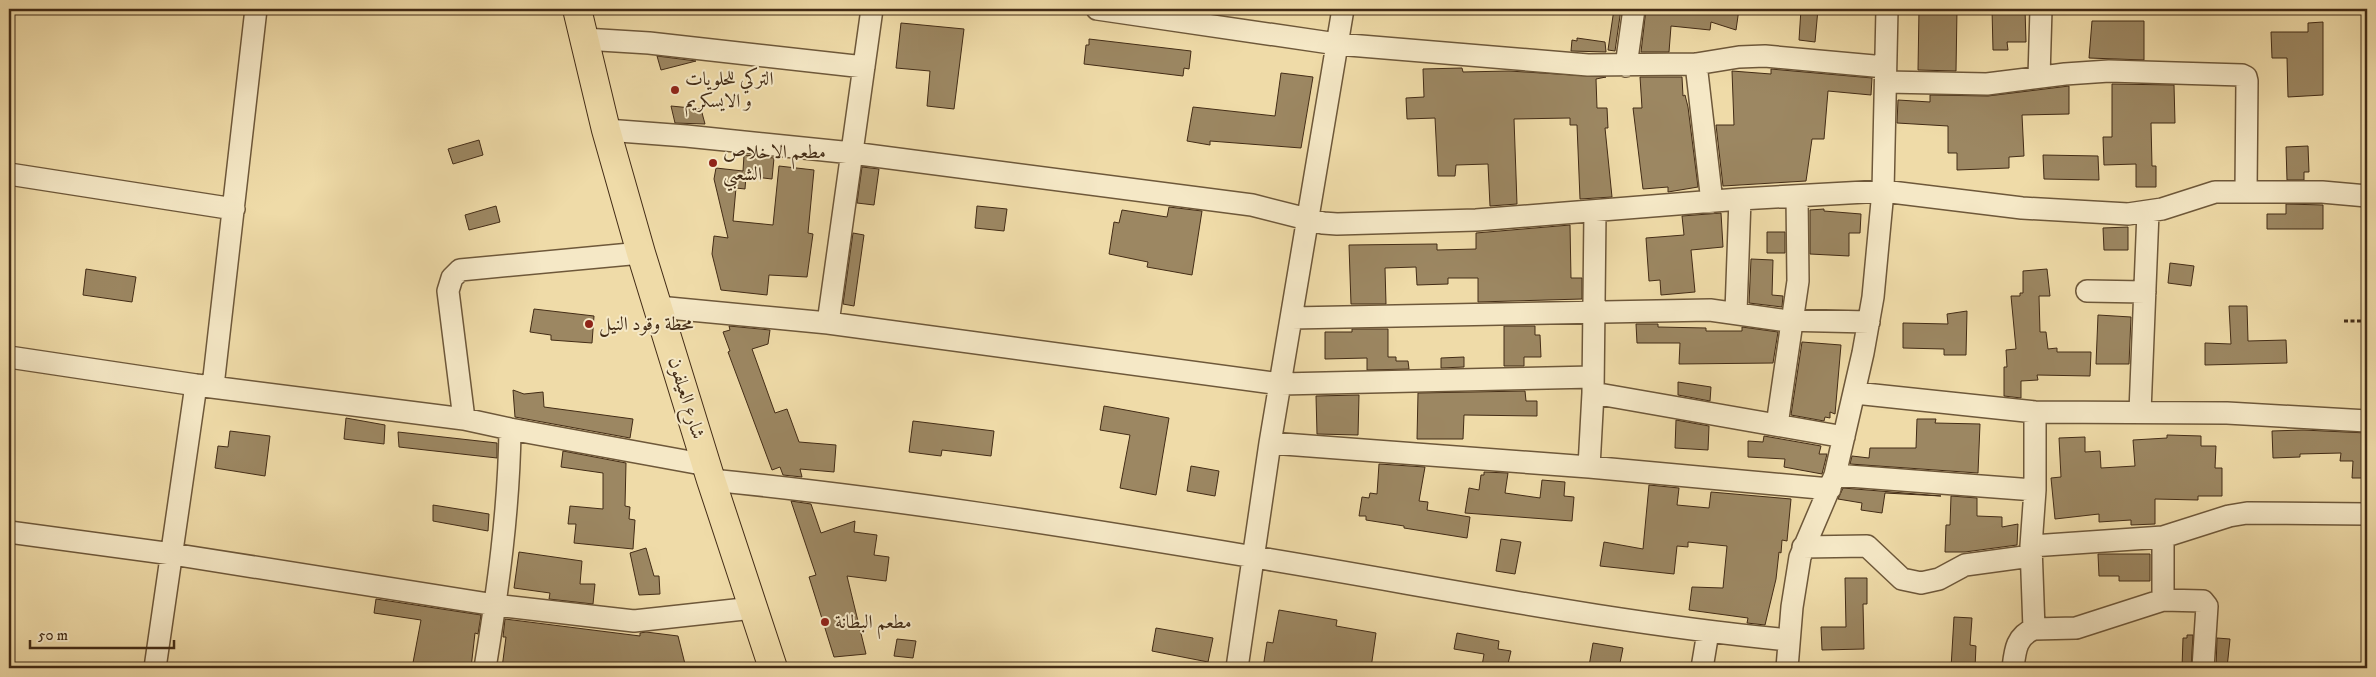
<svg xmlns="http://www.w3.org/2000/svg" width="2376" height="677" viewBox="0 0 2376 677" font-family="'IM FELL DW Pica',Amiri,serif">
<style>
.building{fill:#9c8762;stroke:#432c16}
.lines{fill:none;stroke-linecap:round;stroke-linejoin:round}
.street-casing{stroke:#6e583a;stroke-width:24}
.highway-casing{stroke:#432c16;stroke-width:30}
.path{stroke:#432c16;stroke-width:3;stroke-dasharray:4 2.5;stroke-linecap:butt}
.street{stroke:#f5e8c6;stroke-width:21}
.highway{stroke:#efdba8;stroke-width:28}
.poi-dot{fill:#8f2418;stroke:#f5e8c6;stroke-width:2}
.labels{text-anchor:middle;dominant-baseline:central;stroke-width:4;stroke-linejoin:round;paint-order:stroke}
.poi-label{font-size:19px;fill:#432c16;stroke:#f5e8c6;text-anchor:start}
.street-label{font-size:19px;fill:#432c16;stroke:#f5e8c6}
</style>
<rect width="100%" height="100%" fill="#efdba8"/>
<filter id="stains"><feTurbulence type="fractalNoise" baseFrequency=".004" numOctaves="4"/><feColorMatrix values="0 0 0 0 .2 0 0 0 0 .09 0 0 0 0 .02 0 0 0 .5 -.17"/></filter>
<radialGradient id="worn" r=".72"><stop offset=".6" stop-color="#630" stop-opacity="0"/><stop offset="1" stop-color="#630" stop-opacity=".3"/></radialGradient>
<path class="building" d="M 1614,9 L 1621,9 L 1615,51 L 1608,50 Z
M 1646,9 L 1739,9 L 1736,30 L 1711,22 L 1710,30 L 1671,26 L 1669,52 L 1641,52 Z
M 1801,9 L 1818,9 L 1815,42 L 1799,40 Z
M 1919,9 L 1957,9 L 1956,71 L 1918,70 Z
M 1992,9 L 2025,9 L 2026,42 L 2007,42 L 2008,50 L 1993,50 Z
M 2092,21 L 2144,21 L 2144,60 L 2089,58 Z
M 2323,22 L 2323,95 L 2288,97 L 2287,58 L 2272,58 L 2271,32 L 2308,32 L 2308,23 Z
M 901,23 L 964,29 L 954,109 L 927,106 L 930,71 L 896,68 Z
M 1577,38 L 1605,42 L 1606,52 L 1571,51 L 1572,40 L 1577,41 Z
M 1089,39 L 1191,51 L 1189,69 L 1184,68 L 1183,76 L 1084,64 L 1086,45 L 1089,45 Z
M 657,56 L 696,61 L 661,70 Z
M 1462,68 L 1463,72 L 1509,71 L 1606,77 L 1596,79 L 1597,108 L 1607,108 L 1608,128 L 1605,128 L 1612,197 L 1580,199 L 1577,125 L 1570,125 L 1570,118 L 1514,119 L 1517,204 L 1490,206 L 1488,164 L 1456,165 L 1455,176 L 1438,176 L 1435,118 L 1407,119 L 1406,98 L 1424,97 L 1423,69 Z
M 1771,69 L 1872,78 L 1871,95 L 1828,91 L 1824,139 L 1812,139 L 1806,181 L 1723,186 L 1716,125 L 1734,125 L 1732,71 L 1771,74 Z
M 1281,73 L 1313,77 L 1301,148 L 1210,141 L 1210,145 L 1187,141 L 1193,107 L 1275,116 Z
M 1640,77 L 1682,77 L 1683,96 L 1685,95 L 1688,107 L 1698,187 L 1668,192 L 1668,187 L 1643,189 L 1633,108 L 1642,108 Z
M 2112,84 L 2174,85 L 2175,123 L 2151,123 L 2152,166 L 2156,166 L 2156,187 L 2136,187 L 2136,164 L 2104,165 L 2103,137 L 2112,137 Z
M 2069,86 L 2069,114 L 2022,115 L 2024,156 L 2009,157 L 2009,168 L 1957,170 L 1957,153 L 1948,153 L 1948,126 L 1897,123 L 1898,100 L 1930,102 L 1930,95 L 1988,96 Z
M 671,106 L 701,109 L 705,124 L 675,123 Z
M 479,140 L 483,155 L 453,164 L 448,149 Z
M 2308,146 L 2309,172 L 2304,172 L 2304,180 L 2287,180 L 2286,147 Z
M 744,155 L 774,158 L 772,179 L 746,176 L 745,189 L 736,188 L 733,221 L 773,225 L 779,166 L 814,170 L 808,233 L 813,234 L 807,277 L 769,275 L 767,295 L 721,290 L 712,254 L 714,236 L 728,238 L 714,179 L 716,168 L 743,171 Z
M 2043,155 L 2098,156 L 2099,180 L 2044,179 Z
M 862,167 L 879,169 L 874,205 L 857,203 Z
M 2286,204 L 2323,205 L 2323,229 L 2267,229 L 2267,214 L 2286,214 Z
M 496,206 L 500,222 L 469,230 L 465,215 Z
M 977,206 L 1007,209 L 1004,231 L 975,228 Z
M 1169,207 L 1202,211 L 1192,275 L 1147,267 L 1148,262 L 1109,254 L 1114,222 L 1119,223 L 1122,210 L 1167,217 Z
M 1824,209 L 1824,211 L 1861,214 L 1860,233 L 1849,233 L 1849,256 L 1810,254 L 1810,210 Z
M 1721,213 L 1723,247 L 1691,250 L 1695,292 L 1661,295 L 1660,280 L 1649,281 L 1646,238 L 1684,235 L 1682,216 Z
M 1570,225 L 1571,278 L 1582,278 L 1582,299 L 1478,302 L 1478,278 L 1448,278 L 1448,284 L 1417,285 L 1416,267 L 1385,268 L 1386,304 L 1351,304 L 1349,245 L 1437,244 L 1437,250 L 1476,249 L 1476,233 Z
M 2128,227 L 2128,250 L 2104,250 L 2103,228 Z
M 1767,232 L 1785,232 L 1785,253 L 1767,253 Z
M 853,233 L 864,235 L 854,306 L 843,304 Z
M 1751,259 L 1773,260 L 1772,295 L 1783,296 L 1782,307 L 1749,303 Z
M 2170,263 L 2194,266 L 2191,286 L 2168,283 Z
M 86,269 L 136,277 L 132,302 L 83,295 Z
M 2047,269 L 2050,296 L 2039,296 L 2040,332 L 2046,332 L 2048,349 L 2057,348 L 2057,352 L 2091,352 L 2090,376 L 2037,375 L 2038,380 L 2021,381 L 2021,398 L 2004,396 L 2004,367 L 2007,367 L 2006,350 L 2016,349 L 2011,296 L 2020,296 L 2020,293 L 2023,293 L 2023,271 Z
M 2229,306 L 2247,306 L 2248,341 L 2286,340 L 2287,363 L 2205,365 L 2205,343 L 2231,344 Z
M 534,309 L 594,316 L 592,343 L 551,340 L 551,335 L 530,332 Z
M 1967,311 L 1966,355 L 1944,355 L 1944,349 L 1903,348 L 1903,323 L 1948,324 L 1947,314 Z
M 2098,315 L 2131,317 L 2129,364 L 2096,364 Z
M 1636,324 L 1658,324 L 1658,327 L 1706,328 L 1706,331 L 1742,331 L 1742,327 L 1778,332 L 1773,363 L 1679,364 L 1680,343 L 1637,343 Z
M 729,326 L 770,330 L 768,344 L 752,349 L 775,413 L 787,409 L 799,442 L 836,445 L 834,472 L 800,469 L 802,477 L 783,475 L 780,467 L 772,470 L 728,352 L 730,351 L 723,332 L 730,330 Z
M 1504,326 L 1535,326 L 1535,335 L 1540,335 L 1541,357 L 1524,357 L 1524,366 L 1504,366 Z
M 1352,329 L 1388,329 L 1388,357 L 1396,357 L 1396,361 L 1408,361 L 1409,369 L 1367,370 L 1367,358 L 1325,359 L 1325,332 L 1352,332 Z
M 1802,342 L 1841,345 L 1835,414 L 1830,412 L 1830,418 L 1825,417 L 1824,421 L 1791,415 Z
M 1464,357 L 1464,367 L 1441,368 L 1441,358 Z
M 1678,382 L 1711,387 L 1710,401 L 1678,395 Z
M 513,390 L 524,394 L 543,392 L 544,407 L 633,419 L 630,438 L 515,417 Z
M 1525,391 L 1526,401 L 1537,401 L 1537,416 L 1464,415 L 1463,439 L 1417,439 L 1418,393 Z
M 1359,395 L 1358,435 L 1317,434 L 1316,396 Z
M 1104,406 L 1169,418 L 1156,495 L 1120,488 L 1130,435 L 1100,430 Z
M 346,418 L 385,425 L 384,444 L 344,439 Z
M 1917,419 L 1936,419 L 1935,423 L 1980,424 L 1978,473 L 1850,464 L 1852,456 L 1869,458 L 1870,448 L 1916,448 Z
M 1676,420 L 1709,426 L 1708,450 L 1675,448 Z
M 913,421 L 994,431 L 991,456 L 942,450 L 941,456 L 909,452 Z
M 2303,430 L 2367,433 L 2367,478 L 2352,478 L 2353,461 L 2340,461 L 2341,453 L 2300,454 L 2300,457 L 2273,458 L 2272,431 Z
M 230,431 L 270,436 L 265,476 L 215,468 L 218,446 L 228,447 Z
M 398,432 L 497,443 L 497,458 L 399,447 Z
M 2167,435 L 2201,436 L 2201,446 L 2216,446 L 2215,468 L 2222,468 L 2222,496 L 2198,496 L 2198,500 L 2155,499 L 2155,524 L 2131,525 L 2131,520 L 2099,522 L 2099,514 L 2055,519 L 2051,478 L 2061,477 L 2059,438 L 2085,437 L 2085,452 L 2100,451 L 2101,468 L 2135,466 L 2133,440 L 2167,438 Z
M 1764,436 L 1821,446 L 1819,454 L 1827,454 L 1822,474 L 1784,467 L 1785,459 L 1748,457 L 1748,441 L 1763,442 Z
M 563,451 L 626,463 L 625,506 L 630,507 L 629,519 L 635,520 L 633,549 L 574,543 L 576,524 L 568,524 L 570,506 L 603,509 L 603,473 L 561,467 Z
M 1379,464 L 1425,467 L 1419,501 L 1428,502 L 1427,510 L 1470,517 L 1467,538 L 1404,528 L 1404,526 L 1366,520 L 1366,516 L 1359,516 L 1362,497 L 1369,498 L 1370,493 L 1377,494 Z
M 1191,466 L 1219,471 L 1215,496 L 1187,491 Z
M 1484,472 L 1508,473 L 1505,493 L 1540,498 L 1542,480 L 1565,482 L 1564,496 L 1574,497 L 1572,521 L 1465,513 L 1469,488 L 1479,490 L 1481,475 L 1484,475 Z
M 1649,485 L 1679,488 L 1677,505 L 1709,508 L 1711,492 L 1791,499 L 1787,541 L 1782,540 L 1781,553 L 1779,552 L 1776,579 L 1765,625 L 1747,623 L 1748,618 L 1689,610 L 1692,587 L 1723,588 L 1727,546 L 1688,542 L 1688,547 L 1677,546 L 1674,574 L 1600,566 L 1604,542 L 1643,549 Z
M 1843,488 L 1941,496 L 1885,493 L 1882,513 L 1861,510 L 1862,503 L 1838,499 Z
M 1951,496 L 1977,498 L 1977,516 L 2002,517 L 2002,527 L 2018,524 L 2017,545 L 1965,552 L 1945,552 L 1946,525 L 1950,525 Z
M 791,501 L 811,504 L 821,533 L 855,521 L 854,532 L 877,535 L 874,555 L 889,557 L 886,581 L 847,576 L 866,654 L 834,657 L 809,577 L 816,575 Z
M 433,505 L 489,514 L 488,531 L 433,521 Z
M 1501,539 L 1521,542 L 1515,574 L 1496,571 Z
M 646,548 L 654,576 L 659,576 L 660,594 L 639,595 L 630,553 Z
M 519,552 L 582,561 L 580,584 L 595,584 L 593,604 L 549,599 L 550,593 L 514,588 Z
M 2098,554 L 2150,554 L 2150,581 L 2119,581 L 2119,576 L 2099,576 Z
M 1845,578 L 1867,578 L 1867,604 L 1863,604 L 1864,649 L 1822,650 L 1821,627 L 1846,627 Z
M 376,599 L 481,615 L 478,634 L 475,633 L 471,668 L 412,668 L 421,620 L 374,613 Z
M 1279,610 L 1337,620 L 1336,626 L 1376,633 L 1371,668 L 1263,668 L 1267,642 L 1273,643 Z
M 1954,617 L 1972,618 L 1970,645 L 1976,646 L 1975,668 L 1951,668 Z
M 505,619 L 640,636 L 640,633 L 646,632 L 678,636 L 686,668 L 502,668 L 506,637 L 503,637 Z
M 1156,628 L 1213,638 L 1208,662 L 1152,651 Z
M 1457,633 L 1499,641 L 1498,649 L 1511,651 L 1507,668 L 1482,666 L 1484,654 L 1454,649 Z
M 2187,635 L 2193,635 L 2191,668 L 2182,668 L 2183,638 L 2187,638 Z
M 2217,638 L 2230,639 L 2227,668 L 2216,668 Z
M 897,639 L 916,641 L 913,658 L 894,656 Z
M 1593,643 L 1623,648 L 1619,668 L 1589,666 Z"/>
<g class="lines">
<defs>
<path id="street" d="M 1097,9 L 1337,44 L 1588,65 L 1696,64 L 1739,57 L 1765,56 L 1885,67
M 584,39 L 649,43 L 864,67
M 1696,64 L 1712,202
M 1626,66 L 1634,9
M 2039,77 L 2041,9
M 1886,82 L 1987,84 L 2065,74 L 2109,71 L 2242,75 L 2246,77 L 2247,81 L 2246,191
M 606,130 L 686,136 L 852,153 L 1252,205 L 1323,223 L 1337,224 L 1476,220 L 1740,199 L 1883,191 L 2022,208 L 2128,214 L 2162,209 L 2215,192 L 2322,192 L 2367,196
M 9,174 L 234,209
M 2087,291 L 2145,292
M 658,307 L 828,323 L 872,9
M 1736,312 L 1740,199
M 1292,318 L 1710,310 L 1781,320 L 1869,322
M 828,323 L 1281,384 L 1593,377
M 9,357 L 196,385 L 464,419 L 510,429 L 707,465
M 213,386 L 256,9
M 1593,393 L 1844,437
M 1855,393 L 2035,412 L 2227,413 L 2367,421
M 2140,412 L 2148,212
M 464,419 L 448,291 L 452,278 L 460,270 L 641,253
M 1777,425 L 1798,281 L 1797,196
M 1270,443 L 1589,467 L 1830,489
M 1589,467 L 1593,393 L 1595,212
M 1835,475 L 2035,490
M 711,480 C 893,498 1074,527 1254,557 C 1432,586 1609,623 1789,640
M 9,532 L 172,554 L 495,605 L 634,621 L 753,608
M 2163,537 L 2163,600
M 2031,546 L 2035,490 L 2035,412
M 1803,547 L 1867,546 L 1902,579 L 1921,583 L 1939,579 L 1965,565 L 2031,556
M 2034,629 L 2076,628 L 2163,600 L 2203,601 L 2207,606 L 2203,668
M 155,668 L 196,385
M 485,668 C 498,589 509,510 510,429
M 1237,668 L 1270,443 L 1343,9
M 1702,668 L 1708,632
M 1787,668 L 1792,607 L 1800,557 L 1835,475 L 1863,353 L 1873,297 L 1883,191 L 1887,9
M 2013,668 C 2015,651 2016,636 2034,629 L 2031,546 L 2163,537 L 2229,516 L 2247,513 L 2367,514"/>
<path id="highway" d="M 577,9 L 606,130 L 641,253 L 711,480 L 773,668"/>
</defs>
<use href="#street" class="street-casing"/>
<use href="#highway" class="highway-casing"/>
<path class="path" d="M 2344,321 L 2367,321"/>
<use href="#street" class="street"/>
<use href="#highway" class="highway"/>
</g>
<g class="poi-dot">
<circle cx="675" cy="90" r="5"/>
<circle cx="713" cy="163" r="5"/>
<circle cx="589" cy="324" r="5"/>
<circle cx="825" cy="622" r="5"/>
</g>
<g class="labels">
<g class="poi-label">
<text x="685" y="79">التركي للحلويات<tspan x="685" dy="22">و الايسكريم</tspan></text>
<text x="723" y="152">مطعم الاخلاص<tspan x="723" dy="22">الشعبي</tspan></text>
<text x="599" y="324">محطة وقود النيل</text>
<text x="835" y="622">مطعم البطانة</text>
</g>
<g class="street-label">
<text transform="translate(686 398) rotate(73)">شارع العيلفون</text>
</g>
</g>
<rect width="2376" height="677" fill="none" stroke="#efdba8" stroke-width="30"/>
<rect x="10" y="10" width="2356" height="657" fill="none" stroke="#432c16" stroke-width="2.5"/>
<rect x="15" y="15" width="2346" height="647" fill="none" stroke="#432c16"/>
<path d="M30 640v8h144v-8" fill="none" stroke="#432c16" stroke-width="2.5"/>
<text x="38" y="640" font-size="15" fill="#432c16" stroke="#f5e8c6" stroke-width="4" paint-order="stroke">50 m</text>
<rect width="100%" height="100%" filter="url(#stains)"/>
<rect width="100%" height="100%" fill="url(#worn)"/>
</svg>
